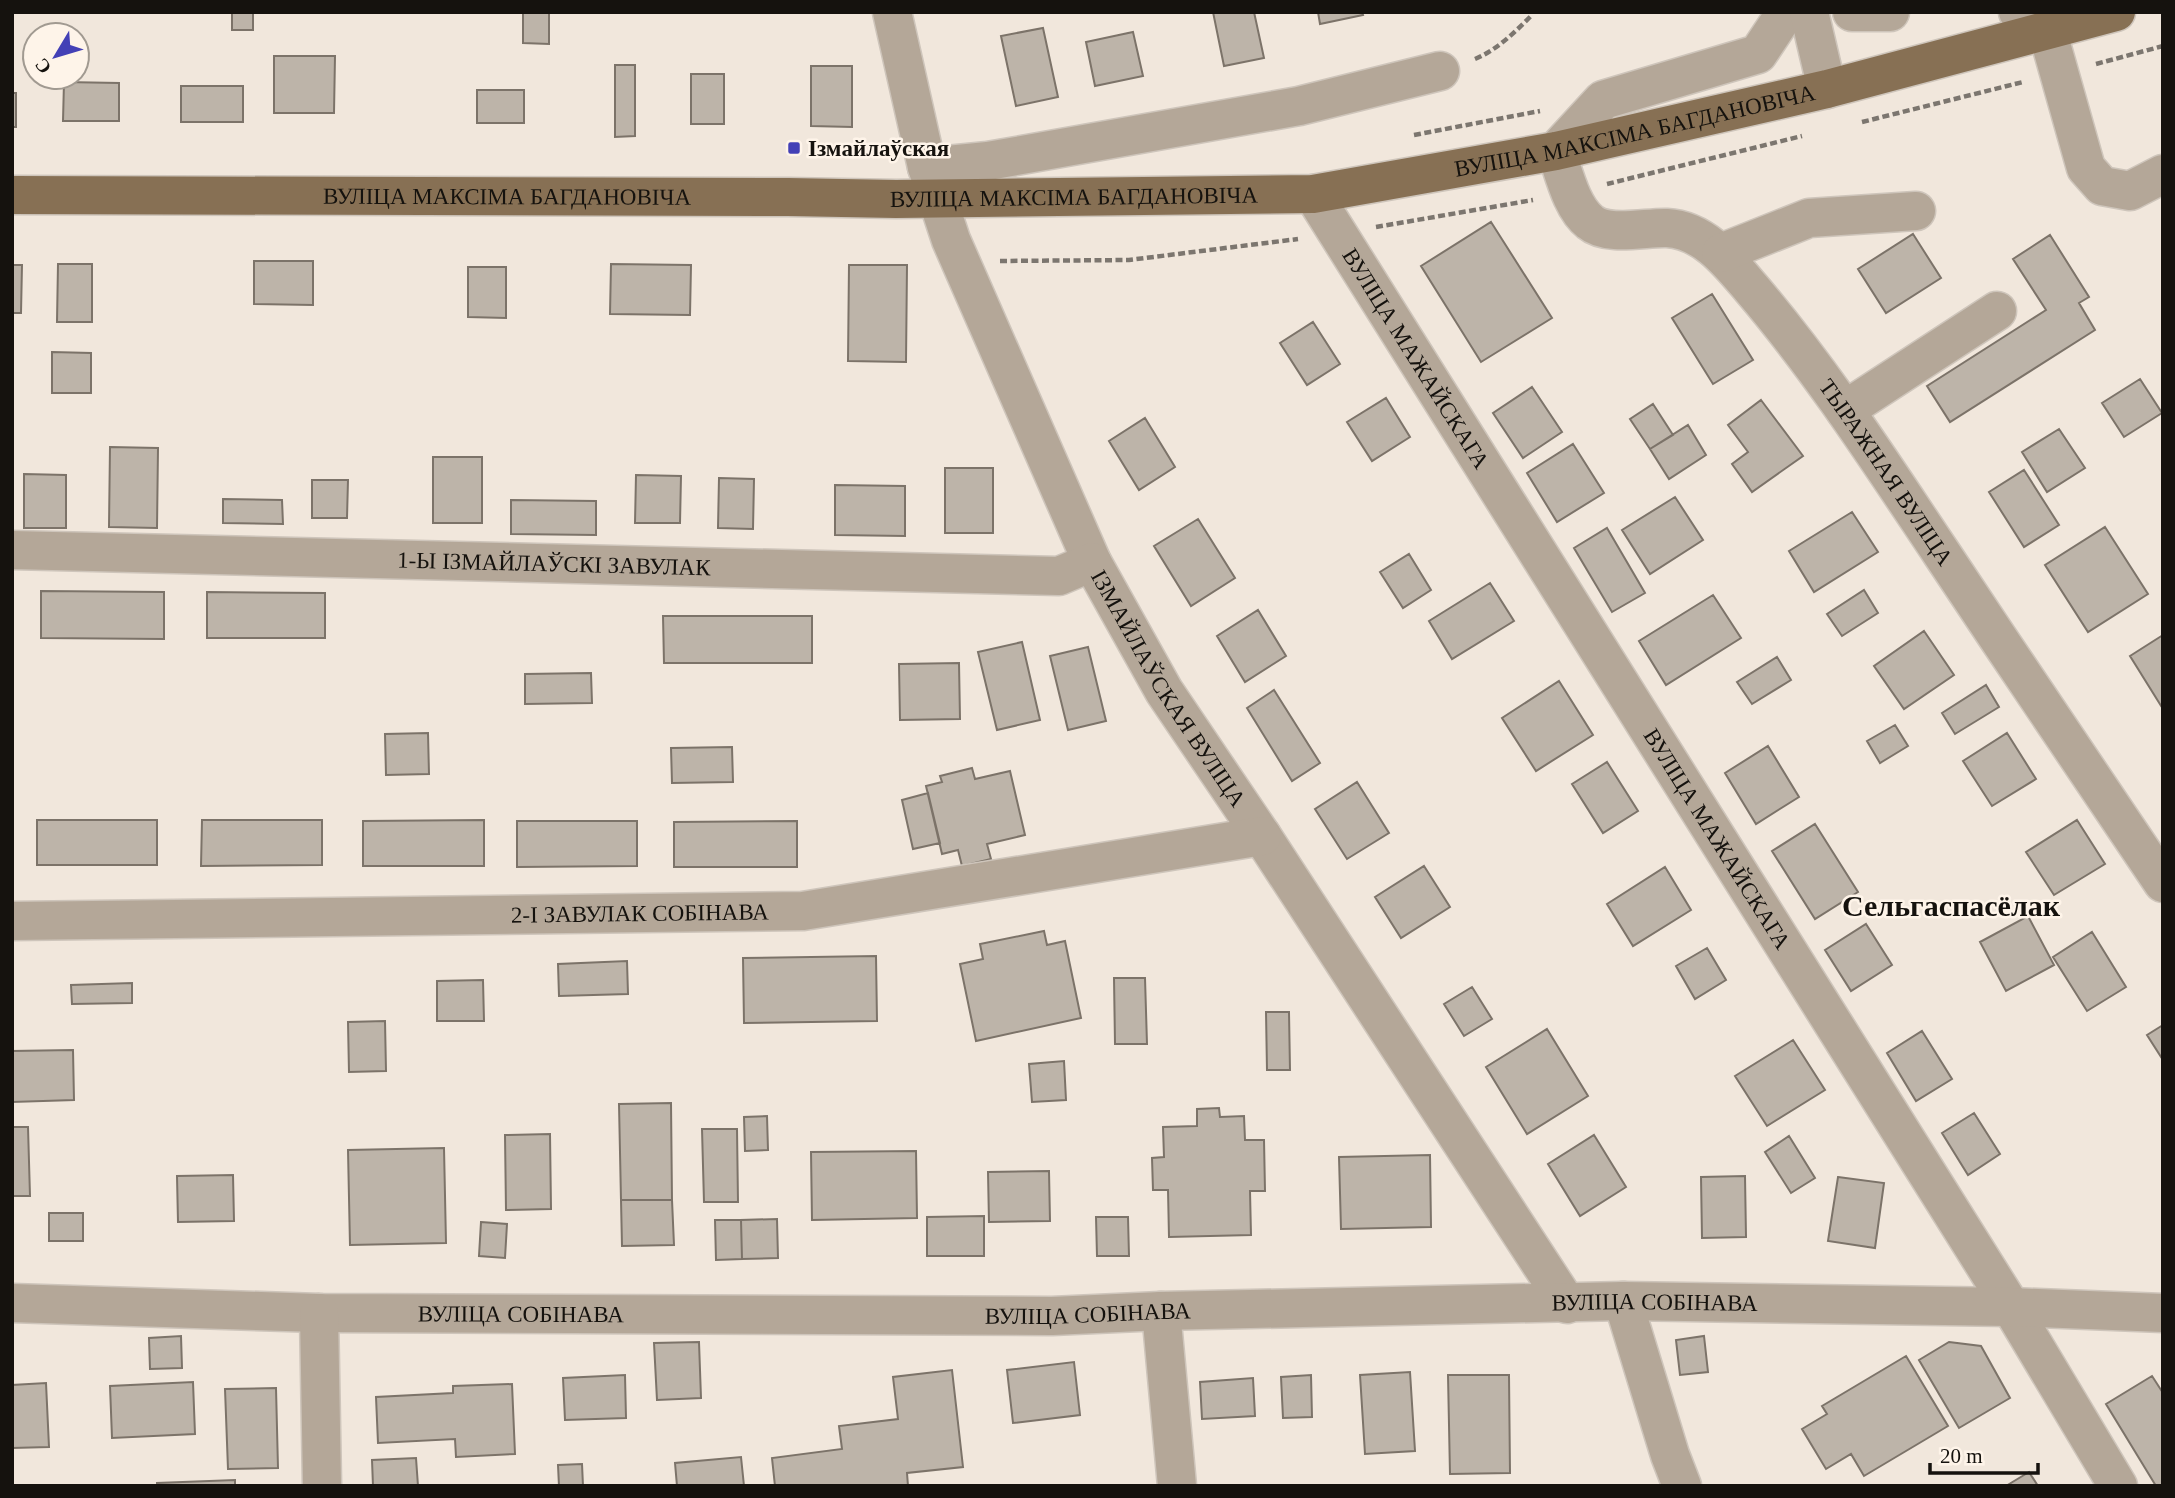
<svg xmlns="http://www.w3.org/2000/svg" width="2175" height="1498" viewBox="0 0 2175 1498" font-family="Georgia,serif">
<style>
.building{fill:#bdb4a9;stroke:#7c7369;stroke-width:2}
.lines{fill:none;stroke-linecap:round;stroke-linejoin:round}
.minor-casing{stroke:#cec5bb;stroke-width:41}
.major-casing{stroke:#cec5bb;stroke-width:41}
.path{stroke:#7c766f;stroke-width:4.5;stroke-dasharray:7 3.5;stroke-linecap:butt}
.minor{stroke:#b4a798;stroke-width:38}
.major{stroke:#877054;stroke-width:38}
.poi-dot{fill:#4340b6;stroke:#fef4e9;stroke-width:2.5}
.labels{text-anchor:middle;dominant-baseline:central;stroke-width:5;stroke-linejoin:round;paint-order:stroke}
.street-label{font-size:23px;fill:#15120e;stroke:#fef4e9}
.poi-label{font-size:23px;font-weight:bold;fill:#15120e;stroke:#fef4e9;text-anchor:start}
.district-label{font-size:30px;font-weight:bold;fill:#15120e;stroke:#fef4e9}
</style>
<rect width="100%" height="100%" fill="#f1e7dc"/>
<path class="building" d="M 232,12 L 253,12 L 253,30 L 232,30 Z
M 523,12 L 549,12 L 549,44 L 523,43 Z
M 1213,12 L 1254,12 L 1264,58 L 1224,66 Z
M 1318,12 L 1362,12 L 1363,15 L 1320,24 Z
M 1043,28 L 1058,97 L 1016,106 L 1001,36 Z
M 1133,32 L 1143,76 L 1095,86 L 1086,42 Z
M 274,56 L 335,56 L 334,113 L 274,113 Z
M 615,65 L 635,65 L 635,136 L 615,137 Z
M 811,66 L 852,66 L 852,127 L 811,126 Z
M 691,74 L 724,74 L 724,124 L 691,124 Z
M 64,82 L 119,83 L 119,121 L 63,121 Z
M 181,86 L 243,86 L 243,122 L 181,122 Z
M 477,90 L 524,90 L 524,123 L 477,123 Z
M 12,93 L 16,93 L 16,127 L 12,127 Z
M 1491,222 L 1552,318 L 1481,362 L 1421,266 Z
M 1913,234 L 1941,278 L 1886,313 L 1858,269 Z
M 2050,235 L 2089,297 L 2079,303 L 2095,330 L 1950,422 L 1927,386 L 2046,310 L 2013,259 Z
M 254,261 L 313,261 L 313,305 L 254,304 Z
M 58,264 L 92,264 L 92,322 L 57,322 Z
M 611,264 L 691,265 L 690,315 L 610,314 Z
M 12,265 L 22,265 L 21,313 L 12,313 Z
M 849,265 L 907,265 L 906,362 L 848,361 Z
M 468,267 L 506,267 L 506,318 L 468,317 Z
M 1712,294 L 1753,360 L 1713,384 L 1672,318 Z
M 1313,322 L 1340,364 L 1307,385 L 1280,343 Z
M 52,352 L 91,353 L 91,393 L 52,393 Z
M 2140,379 L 2162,413 L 2124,437 L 2102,403 Z
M 1532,387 L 1562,432 L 1523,458 L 1493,413 Z
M 1386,398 L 1410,437 L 1372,461 L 1347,422 Z
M 1761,400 L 1803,456 L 1752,492 L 1732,464 L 1748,452 L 1728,425 Z
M 1653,404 L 1673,435 L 1650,449 L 1630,419 Z
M 1145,418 L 1175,467 L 1139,490 L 1109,441 Z
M 1688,425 L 1706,455 L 1669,479 L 1650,449 Z
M 2059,429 L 2085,468 L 2047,492 L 2022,452 Z
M 1573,444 L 1604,493 L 1557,522 L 1527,473 Z
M 110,447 L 158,448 L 157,528 L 109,527 Z
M 433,457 L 482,457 L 482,523 L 433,523 Z
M 945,468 L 993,468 L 993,533 L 945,533 Z
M 2024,470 L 2059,525 L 2024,547 L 1989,492 Z
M 24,474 L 66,475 L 66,528 L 24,528 Z
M 636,475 L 681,476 L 680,523 L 635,523 Z
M 719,478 L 754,479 L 753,529 L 718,528 Z
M 312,480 L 348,480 L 347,518 L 312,518 Z
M 835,485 L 905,486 L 905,536 L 835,535 Z
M 1675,497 L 1703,540 L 1650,574 L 1622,530 Z
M 223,499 L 282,500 L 283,524 L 223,523 Z
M 511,500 L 596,501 L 596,535 L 511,534 Z
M 1852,512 L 1878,552 L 1814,592 L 1789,551 Z
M 1198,519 L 1235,578 L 1191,606 L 1154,546 Z
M 2105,527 L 2148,594 L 2088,632 L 2045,565 Z
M 1607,528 L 1645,593 L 1612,612 L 1574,548 Z
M 1409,554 L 1431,590 L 1403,608 L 1380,572 Z
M 1490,583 L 1514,621 L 1452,659 L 1429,621 Z
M 1864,590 L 1878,613 L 1842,636 L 1827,614 Z
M 41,591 L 164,592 L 164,639 L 41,638 Z
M 207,592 L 325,593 L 325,638 L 207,638 Z
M 1713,595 L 1741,638 L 1666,685 L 1639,641 Z
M 1258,610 L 1286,656 L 1245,682 L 1217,636 Z
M 663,616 L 812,616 L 812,663 L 664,663 Z
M 1924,631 L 1954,675 L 1904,709 L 1874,666 Z
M 2163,635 L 2163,709 L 2130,656 Z
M 1022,642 L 1040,720 L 997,730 L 978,652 Z
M 1088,647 L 1106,721 L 1068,730 L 1050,656 Z
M 1777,657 L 1791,680 L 1752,704 L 1737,682 Z
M 959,663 L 960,719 L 900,720 L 899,664 Z
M 591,673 L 592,703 L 525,704 L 525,674 Z
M 1559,681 L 1593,735 L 1536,771 L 1502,718 Z
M 1986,685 L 1999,707 L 1955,734 L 1942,713 Z
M 1274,690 L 1320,763 L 1292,781 L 1247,708 Z
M 1895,725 L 1908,746 L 1880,763 L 1867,741 Z
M 428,733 L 429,774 L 386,775 L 385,734 Z
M 2007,733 L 2036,779 L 1992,806 L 1963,761 Z
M 1768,746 L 1799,797 L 1756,824 L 1725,773 Z
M 732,747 L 733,782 L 672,783 L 671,748 Z
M 1607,762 L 1638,811 L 1603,833 L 1572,784 Z
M 972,768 L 975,779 L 1010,771 L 1025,835 L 987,844 L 991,859 L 962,866 L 958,850 L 942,854 L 926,786 L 942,782 L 940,776 Z
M 1357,782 L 1389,833 L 1347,859 L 1315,809 Z
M 928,793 L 940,843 L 913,849 L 902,800 Z
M 37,820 L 157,820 L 157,865 L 37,865 Z
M 202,820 L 322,820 L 322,865 L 201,866 Z
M 484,820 L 484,866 L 363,866 L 363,821 Z
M 2077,820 L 2105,864 L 2054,895 L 2026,852 Z
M 517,821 L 637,821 L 637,866 L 517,867 Z
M 797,821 L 797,867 L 674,867 L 674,822 Z
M 1815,824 L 1858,892 L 1815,919 L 1772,851 Z
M 1424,866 L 1450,907 L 1401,938 L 1375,897 Z
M 1665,867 L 1691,910 L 1633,946 L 1607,904 Z
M 2028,916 L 2054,965 L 2006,991 L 1980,942 Z
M 1866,924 L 1892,965 L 1851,991 L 1825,950 Z
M 1044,931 L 1047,945 L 1065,941 L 1081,1018 L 976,1041 L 960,964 L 983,959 L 980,944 Z
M 2092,932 L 2126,987 L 2087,1011 L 2053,957 Z
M 1707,948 L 1726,980 L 1695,999 L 1676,966 Z
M 876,956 L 877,1021 L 744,1023 L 743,958 Z
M 627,961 L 628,994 L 559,996 L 558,964 Z
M 1114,978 L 1145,978 L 1147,1044 L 1115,1044 Z
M 483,980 L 484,1021 L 437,1021 L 437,981 Z
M 132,983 L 132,1003 L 72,1004 L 71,985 Z
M 1472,987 L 1492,1019 L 1464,1036 L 1444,1004 Z
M 1266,1012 L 1289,1012 L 1290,1070 L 1267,1070 Z
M 385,1021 L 386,1071 L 349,1072 L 348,1022 Z
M 2163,1025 L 2163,1060 L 2147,1035 Z
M 1547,1029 L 1588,1096 L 1527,1134 L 1486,1067 Z
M 1922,1031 L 1952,1079 L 1916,1101 L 1887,1053 Z
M 1793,1040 L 1825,1090 L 1767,1126 L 1735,1076 Z
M 73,1050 L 74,1100 L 12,1102 L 12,1051 Z
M 1064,1061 L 1066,1100 L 1032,1102 L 1029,1064 Z
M 671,1103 L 672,1200 L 621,1200 L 619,1104 Z
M 1219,1108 L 1220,1117 L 1244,1116 L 1245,1140 L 1264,1140 L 1265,1191 L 1250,1191 L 1251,1235 L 1169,1237 L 1168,1190 L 1153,1190 L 1152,1158 L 1164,1157 L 1163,1127 L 1197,1126 L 1197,1109 Z
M 1974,1113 L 2000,1154 L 1968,1175 L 1942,1133 Z
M 767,1116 L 768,1150 L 745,1151 L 744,1117 Z
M 12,1127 L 28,1127 L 30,1196 L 12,1196 Z
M 702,1129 L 737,1129 L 738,1202 L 704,1202 Z
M 550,1134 L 551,1209 L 506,1210 L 505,1135 Z
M 1594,1135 L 1626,1187 L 1580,1216 L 1548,1164 Z
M 1789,1136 L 1815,1178 L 1791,1193 L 1765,1152 Z
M 444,1148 L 446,1243 L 350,1245 L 348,1150 Z
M 916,1151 L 917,1218 L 812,1220 L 811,1152 Z
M 1430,1155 L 1431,1227 L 1341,1229 L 1339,1157 Z
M 1049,1171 L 1050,1221 L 989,1222 L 988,1172 Z
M 233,1175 L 234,1221 L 178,1222 L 177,1176 Z
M 1745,1176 L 1746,1237 L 1702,1238 L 1701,1177 Z
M 1838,1177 L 1884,1183 L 1875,1248 L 1828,1241 Z
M 621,1200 L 672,1200 L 674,1245 L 622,1246 Z
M 49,1213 L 83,1213 L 83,1241 L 49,1241 Z
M 984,1216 L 984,1256 L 927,1256 L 927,1217 Z
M 1096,1217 L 1128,1217 L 1129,1256 L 1097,1256 Z
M 777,1219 L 778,1258 L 742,1259 L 741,1220 Z
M 715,1220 L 741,1220 L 742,1259 L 716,1260 Z
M 481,1222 L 507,1224 L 505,1258 L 479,1256 Z
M 181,1336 L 182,1368 L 150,1369 L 149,1338 Z
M 1704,1336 L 1708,1372 L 1680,1375 L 1676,1340 Z
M 699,1342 L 701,1398 L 657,1400 L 654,1343 Z
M 1949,1342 L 1981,1346 L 2010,1398 L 1959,1428 L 1919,1360 Z
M 1906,1356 L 1948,1426 L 1864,1476 L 1851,1454 L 1826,1469 L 1802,1429 L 1827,1414 L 1822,1406 Z
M 1074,1362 L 1080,1415 L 1013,1423 L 1007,1370 Z
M 952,1370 L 963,1467 L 907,1473 L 908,1486 L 775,1486 L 772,1458 L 842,1449 L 839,1426 L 898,1419 L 893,1377 Z
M 1410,1372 L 1415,1451 L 1365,1454 L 1360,1375 Z
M 625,1375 L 626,1418 L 565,1420 L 563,1378 Z
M 1311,1375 L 1312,1417 L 1283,1418 L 1281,1377 Z
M 1448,1375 L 1509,1375 L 1510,1473 L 1450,1474 Z
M 2152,1376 L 2163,1393 L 2163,1486 L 2156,1486 L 2106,1404 Z
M 1253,1378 L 1255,1416 L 1202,1419 L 1200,1382 Z
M 193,1382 L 195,1434 L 112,1438 L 110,1386 Z
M 46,1383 L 49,1447 L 12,1448 L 12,1385 Z
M 512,1384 L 515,1454 L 456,1457 L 455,1439 L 378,1443 L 376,1397 L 453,1393 L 453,1386 Z
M 276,1388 L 278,1468 L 228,1469 L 225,1389 Z
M 741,1457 L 744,1486 L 677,1486 L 675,1463 Z
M 416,1458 L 418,1486 L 373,1486 L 372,1460 Z
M 582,1464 L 583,1486 L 559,1486 L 558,1465 Z
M 2029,1472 L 2038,1486 L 2006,1486 Z
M 235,1480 L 235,1486 L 157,1486 L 157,1483 Z"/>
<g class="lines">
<defs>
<g id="minor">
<path id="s1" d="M 892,12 L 927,167 L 951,240 L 1092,562 L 1164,691 L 1262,836 L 1567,1304"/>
<path id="s2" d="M 1786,12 L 1758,54 L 1603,100 L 1556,151 C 1564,173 1571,207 1590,222 C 1608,237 1646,227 1667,228 C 1704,230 1729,262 1751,288 C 1822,371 1881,463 1942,554 C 2015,664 2089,773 2163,883"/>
<path d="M 1809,12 L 1827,89"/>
<path d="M 1852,12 L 1890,12"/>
<path d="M 2018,12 L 2078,21"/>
<path d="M 2047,30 L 2086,168 L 2102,186 L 2130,191 L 2163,174"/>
<path d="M 927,167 L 988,161 L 1299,106 L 1440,71"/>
<path id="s3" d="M 1313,194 L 2011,1307 L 2118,1486"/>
<path d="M 1721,253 L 1809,218 L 1916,211"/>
<path d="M 1845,410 L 1997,311"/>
<path id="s4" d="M 12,550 L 1059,576 L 1092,562"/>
<path id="s5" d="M 12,921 L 803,911 L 1262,836"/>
<path d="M 1623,1301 L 1670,1455 L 1682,1486"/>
<path id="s6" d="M 12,1303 L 319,1313 L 1052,1316 L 1161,1311 L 1623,1301 L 2011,1307 L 2163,1313"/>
<path d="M 1161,1311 L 1177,1486"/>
<path d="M 319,1313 L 322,1486"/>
</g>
<g id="major">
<path id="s7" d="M 12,195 L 788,197 L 896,199 L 1313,194 L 1556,151 L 1827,89 L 2116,12"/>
</g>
</defs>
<use href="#minor" class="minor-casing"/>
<use href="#major" class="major-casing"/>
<path class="path" d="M 1475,59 C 1497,50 1515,32 1532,15 L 1532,12
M 2096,64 L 2163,46
M 1862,122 L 2023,82
M 1414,135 L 1540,111
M 1607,184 L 1802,136
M 1376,227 L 1533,200
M 1000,261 L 1129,260 L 1298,239"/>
<use href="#minor" class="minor"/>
<use href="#major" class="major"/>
</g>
<rect class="poi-dot" x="787" y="141" width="14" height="14" rx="3.5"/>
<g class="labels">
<g class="street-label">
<text stroke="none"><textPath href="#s7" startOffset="1629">ВУЛІЦА МАКСІМА БАГДАНОВІЧА</textPath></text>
<text stroke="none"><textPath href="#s7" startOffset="495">ВУЛІЦА МАКСІМА БАГДАНОВІЧА</textPath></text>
<text stroke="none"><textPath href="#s7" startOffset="1062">ВУЛІЦА МАКСІМА БАГДАНОВІЧА</textPath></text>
<text stroke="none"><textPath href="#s3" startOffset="194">ВУЛІЦА МАЖАЙСКАГА</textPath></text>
<text stroke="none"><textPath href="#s2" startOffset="775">ТЫРАЖНАЯ ВУЛІЦА</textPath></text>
<text stroke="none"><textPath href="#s4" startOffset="542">1-Ы ІЗМАЙЛАЎСКІ ЗАВУЛАК</textPath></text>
<text stroke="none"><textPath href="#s1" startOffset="735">ІЗМАЙЛАЎСКАЯ ВУЛІЦА</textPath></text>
<text stroke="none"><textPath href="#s3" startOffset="761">ВУЛІЦА МАЖАЙСКАГА</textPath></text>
<text stroke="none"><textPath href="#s5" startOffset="628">2-І ЗАВУЛАК СОБІНАВА</textPath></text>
<text stroke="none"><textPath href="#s6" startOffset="1643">ВУЛІЦА СОБІНАВА</textPath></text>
<text stroke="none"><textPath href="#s6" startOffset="1076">ВУЛІЦА СОБІНАВА</textPath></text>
<text stroke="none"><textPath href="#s6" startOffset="509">ВУЛІЦА СОБІНАВА</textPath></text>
</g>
<g class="poi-label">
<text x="808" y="148">Ізмайлаўская</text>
</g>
<g class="district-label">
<text x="1951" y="905">Сельгаспасёлак</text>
</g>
</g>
<rect width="2175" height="1498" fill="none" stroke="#15120e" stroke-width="28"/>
<g transform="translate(56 56) rotate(232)"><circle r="33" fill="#fef4e9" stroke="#a19a91" stroke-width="2"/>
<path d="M0-5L12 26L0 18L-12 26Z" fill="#4340b6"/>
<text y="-10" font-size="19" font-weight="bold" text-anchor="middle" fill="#15120e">С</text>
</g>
<path d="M1930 1463v10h108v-10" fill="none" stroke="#15120e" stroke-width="3.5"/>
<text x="1940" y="1463" font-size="21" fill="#15120e" stroke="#fef4e9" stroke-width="5" paint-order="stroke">20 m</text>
</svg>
